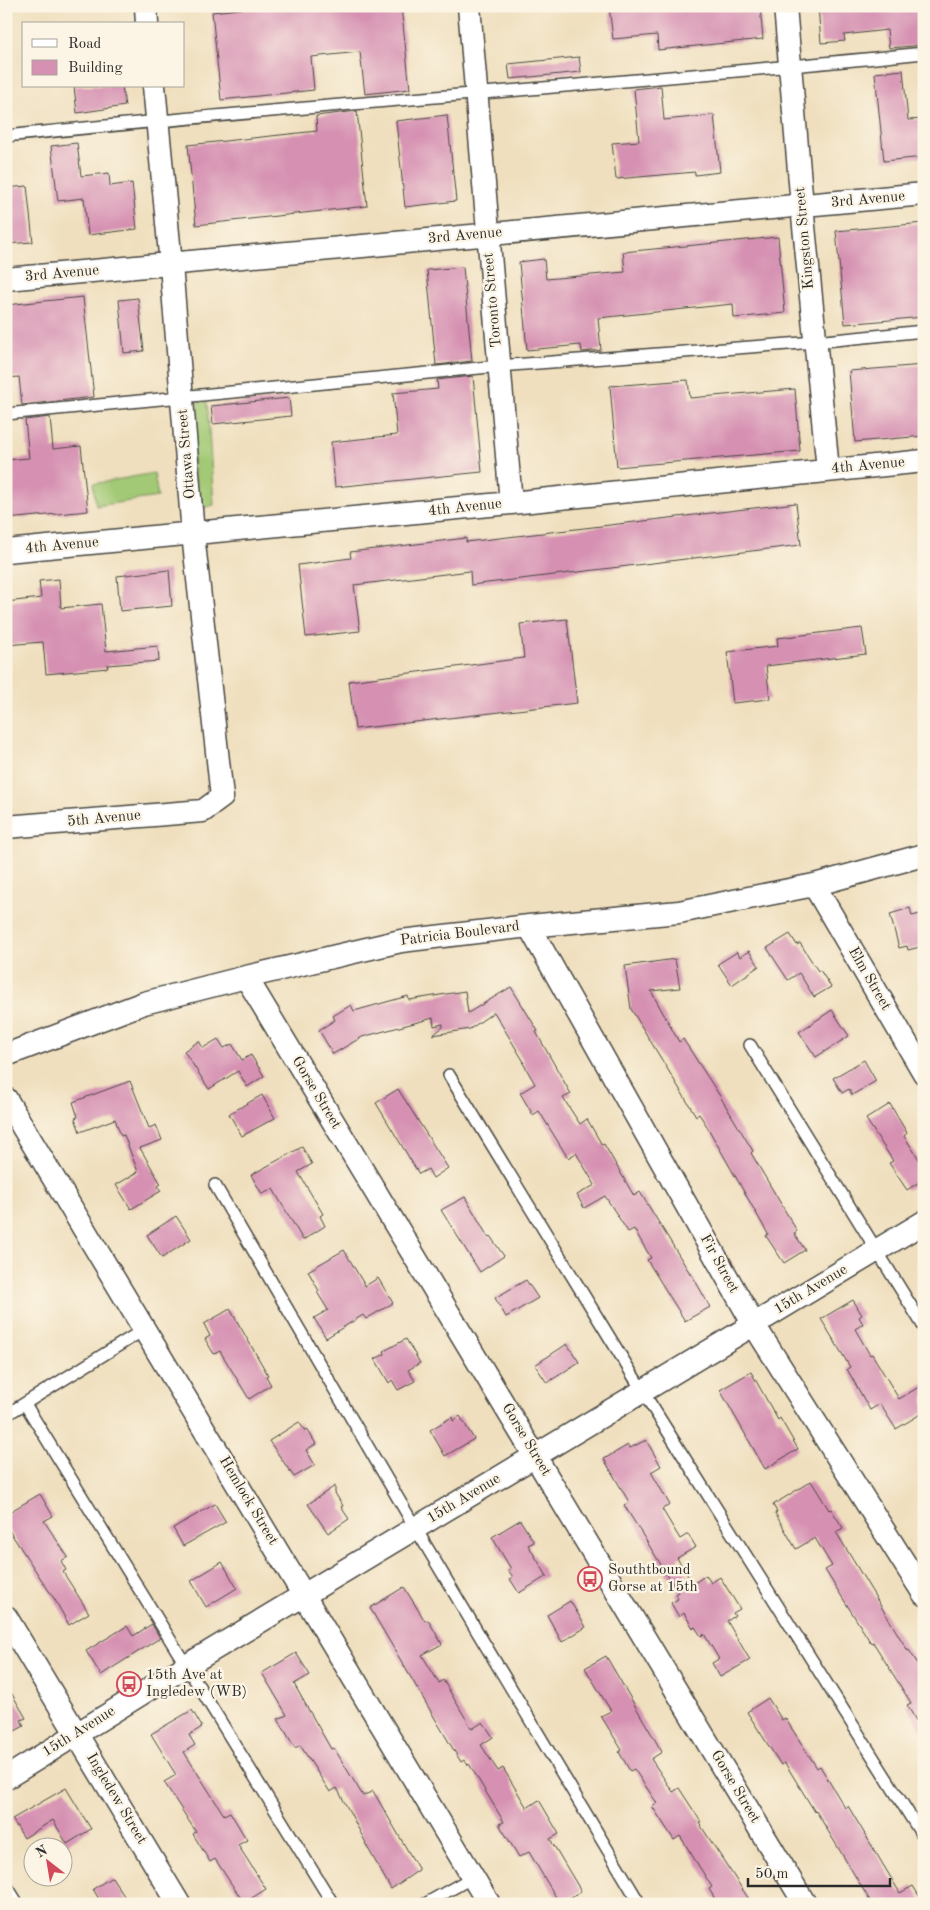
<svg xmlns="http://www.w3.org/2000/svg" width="930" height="1910" viewBox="0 0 930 1910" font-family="'Old Standard TT',serif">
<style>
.grass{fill:#a2c974;stroke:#667a50}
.building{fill:#d691b2}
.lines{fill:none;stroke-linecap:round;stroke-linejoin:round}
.lane-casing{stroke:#484641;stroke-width:14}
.street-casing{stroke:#484641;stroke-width:25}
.lane{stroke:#fff;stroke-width:11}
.street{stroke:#fff;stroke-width:22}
.labels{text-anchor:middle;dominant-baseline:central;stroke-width:4.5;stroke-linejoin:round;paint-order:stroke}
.street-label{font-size:15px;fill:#2b2b2b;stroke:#fcf5e5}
.poi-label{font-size:15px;fill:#2b2b2b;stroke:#fcf5e5;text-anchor:start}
</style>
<rect width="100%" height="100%" fill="#fcf5e5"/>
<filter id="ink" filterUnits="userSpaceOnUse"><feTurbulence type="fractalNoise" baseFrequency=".02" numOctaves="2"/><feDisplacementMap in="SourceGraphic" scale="10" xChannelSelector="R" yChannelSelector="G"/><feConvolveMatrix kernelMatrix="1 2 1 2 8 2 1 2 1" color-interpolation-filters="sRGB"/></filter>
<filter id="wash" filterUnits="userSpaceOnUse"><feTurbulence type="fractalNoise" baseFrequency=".0096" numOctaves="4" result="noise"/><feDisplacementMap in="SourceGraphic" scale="20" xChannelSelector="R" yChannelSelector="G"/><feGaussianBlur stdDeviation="1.12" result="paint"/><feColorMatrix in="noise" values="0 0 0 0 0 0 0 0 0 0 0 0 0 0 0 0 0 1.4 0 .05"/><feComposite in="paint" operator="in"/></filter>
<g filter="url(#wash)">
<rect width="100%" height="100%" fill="#efdfbe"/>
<path class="grass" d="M 207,401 L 214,505 L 198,509 L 187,404 Z
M 154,473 L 158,497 L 96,506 L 93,484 Z"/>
<g id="blocks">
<path class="building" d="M 265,6 L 401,6 L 410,89 L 365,94 L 360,52 L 311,57 L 314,90 L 221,100 L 212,12 Z
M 609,6 L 760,6 L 763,39 L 658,50 L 657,35 L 613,39 Z
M 818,6 L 924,6 L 924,45 L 889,48 L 887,30 L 844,35 L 845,41 L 821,43 Z
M 579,57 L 581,72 L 510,79 L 508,64 Z
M 903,70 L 908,120 L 924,119 L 924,157 L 884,161 L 875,73 Z
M 74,86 L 122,86 L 125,106 L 77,113 Z
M 661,86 L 664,120 L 714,115 L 720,172 L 695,175 L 695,172 L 616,179 L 612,143 L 639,141 L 634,89 Z
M 357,111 L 367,206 L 196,225 L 188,145 L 317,131 L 316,116 Z
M 447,115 L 456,201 L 405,207 L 396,121 Z
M 77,143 L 81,176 L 109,173 L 110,186 L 132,183 L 137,229 L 88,235 L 84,198 L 58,201 L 51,146 Z
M 27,186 L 33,242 L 6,244 L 6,188 Z
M 924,223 L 924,317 L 845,324 L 836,231 Z
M 778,237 L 785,313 L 734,318 L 733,304 L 598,318 L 601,350 L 582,352 L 581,345 L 527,350 L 519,262 L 544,259 L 546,279 L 625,272 L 623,252 Z
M 463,267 L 472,361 L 436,365 L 427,270 Z
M 83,297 L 94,397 L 22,405 L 19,377 L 6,378 L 6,305 Z
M 138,298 L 144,351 L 124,353 L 119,300 Z
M 924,365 L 924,436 L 855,442 L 849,371 Z
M 473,376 L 482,472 L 335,487 L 331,442 L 397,435 L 393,393 L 438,389 L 437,380 Z
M 688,380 L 690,398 L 795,389 L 800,451 L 617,467 L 610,386 Z
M 289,398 L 291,416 L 213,424 L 211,406 Z
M 50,417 L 53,449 L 81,446 L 88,511 L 7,519 L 6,460 L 29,458 L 25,420 Z
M 796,503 L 801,545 L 471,585 L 470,571 L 354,585 L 360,631 L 306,637 L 298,565 L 351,558 L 350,552 L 466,538 L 466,542 Z
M 169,570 L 172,606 L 120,611 L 117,576 Z
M 59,579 L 61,608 L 101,604 L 106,651 L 158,646 L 159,661 L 107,665 L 108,668 L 46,674 L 43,642 L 6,645 L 6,602 L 41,598 L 39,581 Z
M 567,619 L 577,703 L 355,729 L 349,681 L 524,658 L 520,624 Z
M 862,628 L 866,654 L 766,666 L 770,699 L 733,703 L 727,652 L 778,646 L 777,638 Z
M 910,908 L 912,916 L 924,913 L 924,946 L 908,950 L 907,946 L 899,948 L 890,914 Z
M 790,934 L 797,945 L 800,943 L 818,971 L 820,970 L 831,987 L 814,997 L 799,973 L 788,980 L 767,948 Z
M 749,951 L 759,966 L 732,985 L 718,964 L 737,952 L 740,957 Z
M 675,959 L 680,988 L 651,991 L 679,1042 L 683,1039 L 718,1093 L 753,1151 L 751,1153 L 797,1231 L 794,1233 L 805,1250 L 784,1263 L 766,1236 L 768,1234 L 705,1123 L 699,1114 L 696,1116 L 631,1009 L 625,966 Z
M 511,987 L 538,1031 L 536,1032 L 571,1094 L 563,1098 L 580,1124 L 587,1119 L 602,1145 L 604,1144 L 634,1196 L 640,1192 L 691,1275 L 692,1275 L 710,1307 L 685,1321 L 647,1260 L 651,1258 L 634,1229 L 628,1232 L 605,1196 L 584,1208 L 577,1195 L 595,1185 L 576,1153 L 568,1158 L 539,1111 L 533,1115 L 520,1093 L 535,1084 L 523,1063 L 524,1062 L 494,1012 L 470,1029 L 433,1035 L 443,1027 L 443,1024 L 434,1026 L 433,1018 L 362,1037 L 333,1054 L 319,1030 L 335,1020 L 333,1016 L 351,1005 L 354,1011 L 408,996 L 409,1000 L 465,991 L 468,1013 Z
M 832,1010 L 849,1036 L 816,1057 L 799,1032 Z
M 218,1039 L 224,1048 L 232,1044 L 242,1060 L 251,1055 L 264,1076 L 247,1087 L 238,1071 L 209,1089 L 184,1051 L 199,1041 L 203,1048 Z
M 864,1060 L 876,1081 L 852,1095 L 849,1089 L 842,1093 L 833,1078 Z
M 130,1081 L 149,1128 L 156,1125 L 162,1140 L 140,1148 L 161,1184 L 158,1186 L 161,1191 L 131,1209 L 116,1185 L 138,1172 L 124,1135 L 121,1136 L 115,1119 L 80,1132 L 75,1118 L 78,1117 L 73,1102 Z
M 398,1089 L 448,1168 L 433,1178 L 428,1169 L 419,1174 L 376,1103 Z
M 262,1095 L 275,1118 L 242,1136 L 229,1114 Z
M 890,1104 L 907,1133 L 904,1136 L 924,1167 L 924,1179 L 907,1190 L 889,1163 L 893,1161 L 866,1119 Z
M 302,1147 L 312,1164 L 298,1172 L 323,1214 L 320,1216 L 325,1226 L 303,1240 L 273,1189 L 262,1194 L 251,1175 Z
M 465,1197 L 488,1237 L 490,1236 L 504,1256 L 480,1272 L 441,1210 Z
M 176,1216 L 191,1239 L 162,1258 L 147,1235 Z
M 344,1250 L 365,1286 L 378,1278 L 393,1303 L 366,1319 L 363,1315 L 326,1338 L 314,1318 L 328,1310 L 317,1292 L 319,1291 L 308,1271 Z
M 526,1280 L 538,1298 L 506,1317 L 495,1298 Z
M 853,1300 L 862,1315 L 859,1317 L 863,1324 L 855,1329 L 870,1355 L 872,1354 L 899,1399 L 924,1384 L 924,1412 L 896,1429 L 880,1404 L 870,1410 L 847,1369 L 850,1367 L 821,1319 Z
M 230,1309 L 268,1375 L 266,1376 L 271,1385 L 249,1399 L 220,1351 L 214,1354 L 205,1339 L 210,1336 L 204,1324 Z
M 406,1339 L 420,1363 L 408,1370 L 415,1381 L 398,1390 L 392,1380 L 389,1383 L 375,1359 L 385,1354 L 384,1351 Z
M 567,1344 L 579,1362 L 547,1383 L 535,1365 Z
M 751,1372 L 778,1420 L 780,1418 L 798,1449 L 765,1469 L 720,1390 Z
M 460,1416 L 474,1439 L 445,1456 L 430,1430 L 452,1417 L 453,1421 Z
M 299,1422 L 305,1431 L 307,1429 L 316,1444 L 306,1450 L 315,1465 L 294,1477 L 269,1441 Z
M 646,1440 L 661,1466 L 651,1472 L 670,1505 L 662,1509 L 680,1539 L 688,1534 L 696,1547 L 677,1558 L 693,1584 L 706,1575 L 711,1583 L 720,1577 L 740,1609 L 733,1613 L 735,1616 L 727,1621 L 750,1660 L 720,1677 L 712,1663 L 719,1659 L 704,1634 L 701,1636 L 695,1627 L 693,1628 L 684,1613 L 679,1617 L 671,1603 L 678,1599 L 675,1594 L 678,1592 L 624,1505 L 629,1502 L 604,1459 L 628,1445 L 630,1448 Z
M 811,1481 L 829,1510 L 831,1509 L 843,1528 L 836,1532 L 908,1651 L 909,1650 L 924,1673 L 924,1734 L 907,1705 L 911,1703 L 873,1642 L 871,1643 L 825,1570 L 832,1566 L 815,1538 L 796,1549 L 775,1513 L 777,1512 L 773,1505 Z
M 335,1486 L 335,1493 L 343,1506 L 341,1507 L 349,1519 L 328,1533 L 308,1504 Z
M 40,1494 L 53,1516 L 44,1521 L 68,1557 L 61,1561 L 66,1570 L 63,1572 L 89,1613 L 69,1625 L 55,1600 L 6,1526 L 6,1514 Z
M 215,1504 L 226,1522 L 183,1546 L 173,1528 Z
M 520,1520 L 534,1542 L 528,1545 L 547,1576 L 519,1593 L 510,1579 L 513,1577 L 508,1570 L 511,1569 L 492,1537 Z
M 222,1562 L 237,1588 L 206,1607 L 191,1581 Z
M 404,1587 L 425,1621 L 428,1620 L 442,1644 L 422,1655 L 439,1683 L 443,1680 L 472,1729 L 483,1722 L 493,1737 L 481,1745 L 498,1771 L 503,1768 L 527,1808 L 539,1800 L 559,1834 L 550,1839 L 581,1891 L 560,1904 L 529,1852 L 519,1857 L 499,1824 L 504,1822 L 469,1764 L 468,1765 L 464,1760 L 461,1762 L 450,1744 L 370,1608 Z
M 570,1601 L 586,1627 L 562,1642 L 547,1615 Z
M 152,1624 L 160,1638 L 101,1675 L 86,1651 L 127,1626 L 133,1636 Z
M 296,1653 L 310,1675 L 294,1684 L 331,1749 L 334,1748 L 363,1796 L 373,1791 L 419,1870 L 391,1889 L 365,1843 L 366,1843 L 337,1788 L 330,1792 L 300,1745 L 295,1748 L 278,1719 L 287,1715 L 262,1673 Z
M 606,1656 L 662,1752 L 651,1759 L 673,1792 L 679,1788 L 701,1822 L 699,1823 L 752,1904 L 718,1904 L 709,1889 L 712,1887 L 680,1836 L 674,1840 L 652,1806 L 657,1803 L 634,1769 L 630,1771 L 619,1752 L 622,1750 L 601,1716 L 611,1711 L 585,1668 Z
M 6,1684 L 26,1718 L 21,1720 L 24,1726 L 6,1736 Z
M 768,1698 L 782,1720 L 785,1718 L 817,1768 L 820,1766 L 845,1808 L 848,1806 L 900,1893 L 913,1886 L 924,1904 L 872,1904 L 816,1811 L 815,1812 L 785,1763 L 781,1765 L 747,1712 Z
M 192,1710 L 202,1727 L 189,1735 L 195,1745 L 184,1752 L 224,1815 L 230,1812 L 242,1832 L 247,1840 L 238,1845 L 266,1889 L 244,1903 L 215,1859 L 210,1862 L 193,1834 L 196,1832 L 164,1782 L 176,1775 L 151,1734 Z
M 66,1788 L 91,1829 L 67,1844 L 53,1820 L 24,1838 L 12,1819 Z
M 112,1877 L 129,1904 L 102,1904 L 93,1889 Z"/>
</g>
</g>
<g filter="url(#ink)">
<use href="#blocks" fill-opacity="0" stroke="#484641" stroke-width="1"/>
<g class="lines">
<defs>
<path id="lane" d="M 6,136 C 312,104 618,85 924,53
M 6,414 L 500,366 L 815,342 L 924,331
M 750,1045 L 924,1327
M 449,1075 L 643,1392 L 924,1838
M 215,1185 L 416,1529 L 640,1904
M 25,1404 L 333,1904
M 6,1415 L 145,1329
M 6,1885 L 18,1904
M 425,1904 L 473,1877"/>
<path id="street" d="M 146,6 L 147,24
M 469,6 L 511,503
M 785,6 L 802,206 L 828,470
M 6,279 L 924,194
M 6,551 L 511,503 L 924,461
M 6,827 L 203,811 L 222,797 L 193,534 L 171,265 L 154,86
M 814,885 L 924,1073
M 529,926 L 754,1325 L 924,1594
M 246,977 L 805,1904
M 6,1055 L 144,1003 L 246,977 L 401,941 L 529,926 L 679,912 L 814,885 L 924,855
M 6,1099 L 489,1904
M 6,1617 L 179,1904
M 6,1778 L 186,1666 L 924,1222"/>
</defs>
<use href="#lane" class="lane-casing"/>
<use href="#street" class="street-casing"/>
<use href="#lane" class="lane"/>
<use href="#street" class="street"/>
</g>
</g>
<defs>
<symbol id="bus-ring" viewBox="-11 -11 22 22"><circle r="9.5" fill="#fcf5e5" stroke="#d1495b" stroke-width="1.5"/><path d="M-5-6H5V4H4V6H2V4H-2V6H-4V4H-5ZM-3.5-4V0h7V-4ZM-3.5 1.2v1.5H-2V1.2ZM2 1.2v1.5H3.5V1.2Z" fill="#d1495b"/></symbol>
</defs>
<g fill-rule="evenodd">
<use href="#bus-ring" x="576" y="1565" width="28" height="28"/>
<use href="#bus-ring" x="115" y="1670" width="28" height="28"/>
</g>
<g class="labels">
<g class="street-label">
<text transform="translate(868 200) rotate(-5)">3rd Avenue</text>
<text transform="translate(465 236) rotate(-5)">3rd Avenue</text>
<text transform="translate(805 238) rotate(-95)">Kingston Street</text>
<text transform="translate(62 274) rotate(-5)">3rd Avenue</text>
<text transform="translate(493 300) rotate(-95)">Toronto Street</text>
<text transform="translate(187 454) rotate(-95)">Ottawa Street</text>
<text transform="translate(868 466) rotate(-5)">4th Avenue</text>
<text transform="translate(465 508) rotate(-6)">4th Avenue</text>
<text transform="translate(62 546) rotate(-5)">4th Avenue</text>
<text transform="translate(104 819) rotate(-5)">5th Avenue</text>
<text transform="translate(460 934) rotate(-7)">Patricia Boulevard</text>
<text transform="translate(869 979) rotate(60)">Elm Street</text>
<text transform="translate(316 1093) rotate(59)">Gorse Street</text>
<text transform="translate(719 1264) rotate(61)">Fir Street</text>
<text transform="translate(811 1290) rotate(-31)">15th Avenue</text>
<text transform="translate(526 1440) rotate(59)">Gorse Street</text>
<text transform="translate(464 1499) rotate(-31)">15th Avenue</text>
<text transform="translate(248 1501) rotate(59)">Hemlock Street</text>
<text transform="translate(79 1732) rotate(-32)">15th Avenue</text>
<text transform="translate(735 1787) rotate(59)">Gorse Street</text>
<text transform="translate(116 1799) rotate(59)">Ingledew Street</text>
</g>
<g class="poi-label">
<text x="608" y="1570">Southtbound<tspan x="608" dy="17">Gorse at 15th</tspan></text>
<text x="146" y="1675">15th Ave at<tspan x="146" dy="17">Ingledew (WB)</tspan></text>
</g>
</g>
<rect width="930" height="1910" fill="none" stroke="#fcf5e5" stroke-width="25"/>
<rect x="22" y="22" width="162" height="65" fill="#fcf5e5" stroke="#a8a49b"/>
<rect x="32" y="39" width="25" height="8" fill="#ffffff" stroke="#a8a49b"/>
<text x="68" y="48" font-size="15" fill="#2b2b2b">Road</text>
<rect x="32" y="60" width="25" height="15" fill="#d691b2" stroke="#a8a49b"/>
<text x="68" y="72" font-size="15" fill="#2b2b2b">Building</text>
<g transform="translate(48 1862) rotate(329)"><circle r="24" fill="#fcf5e5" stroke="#a8a49b"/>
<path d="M0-4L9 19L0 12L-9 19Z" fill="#d1495b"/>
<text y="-8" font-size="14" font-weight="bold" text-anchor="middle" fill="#2b2b2b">N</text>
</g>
<path d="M748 1878v8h142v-8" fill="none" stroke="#2b2b2b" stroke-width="2.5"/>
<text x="755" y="1878" font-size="15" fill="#2b2b2b" stroke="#fcf5e5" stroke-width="4" paint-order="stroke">50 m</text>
</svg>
